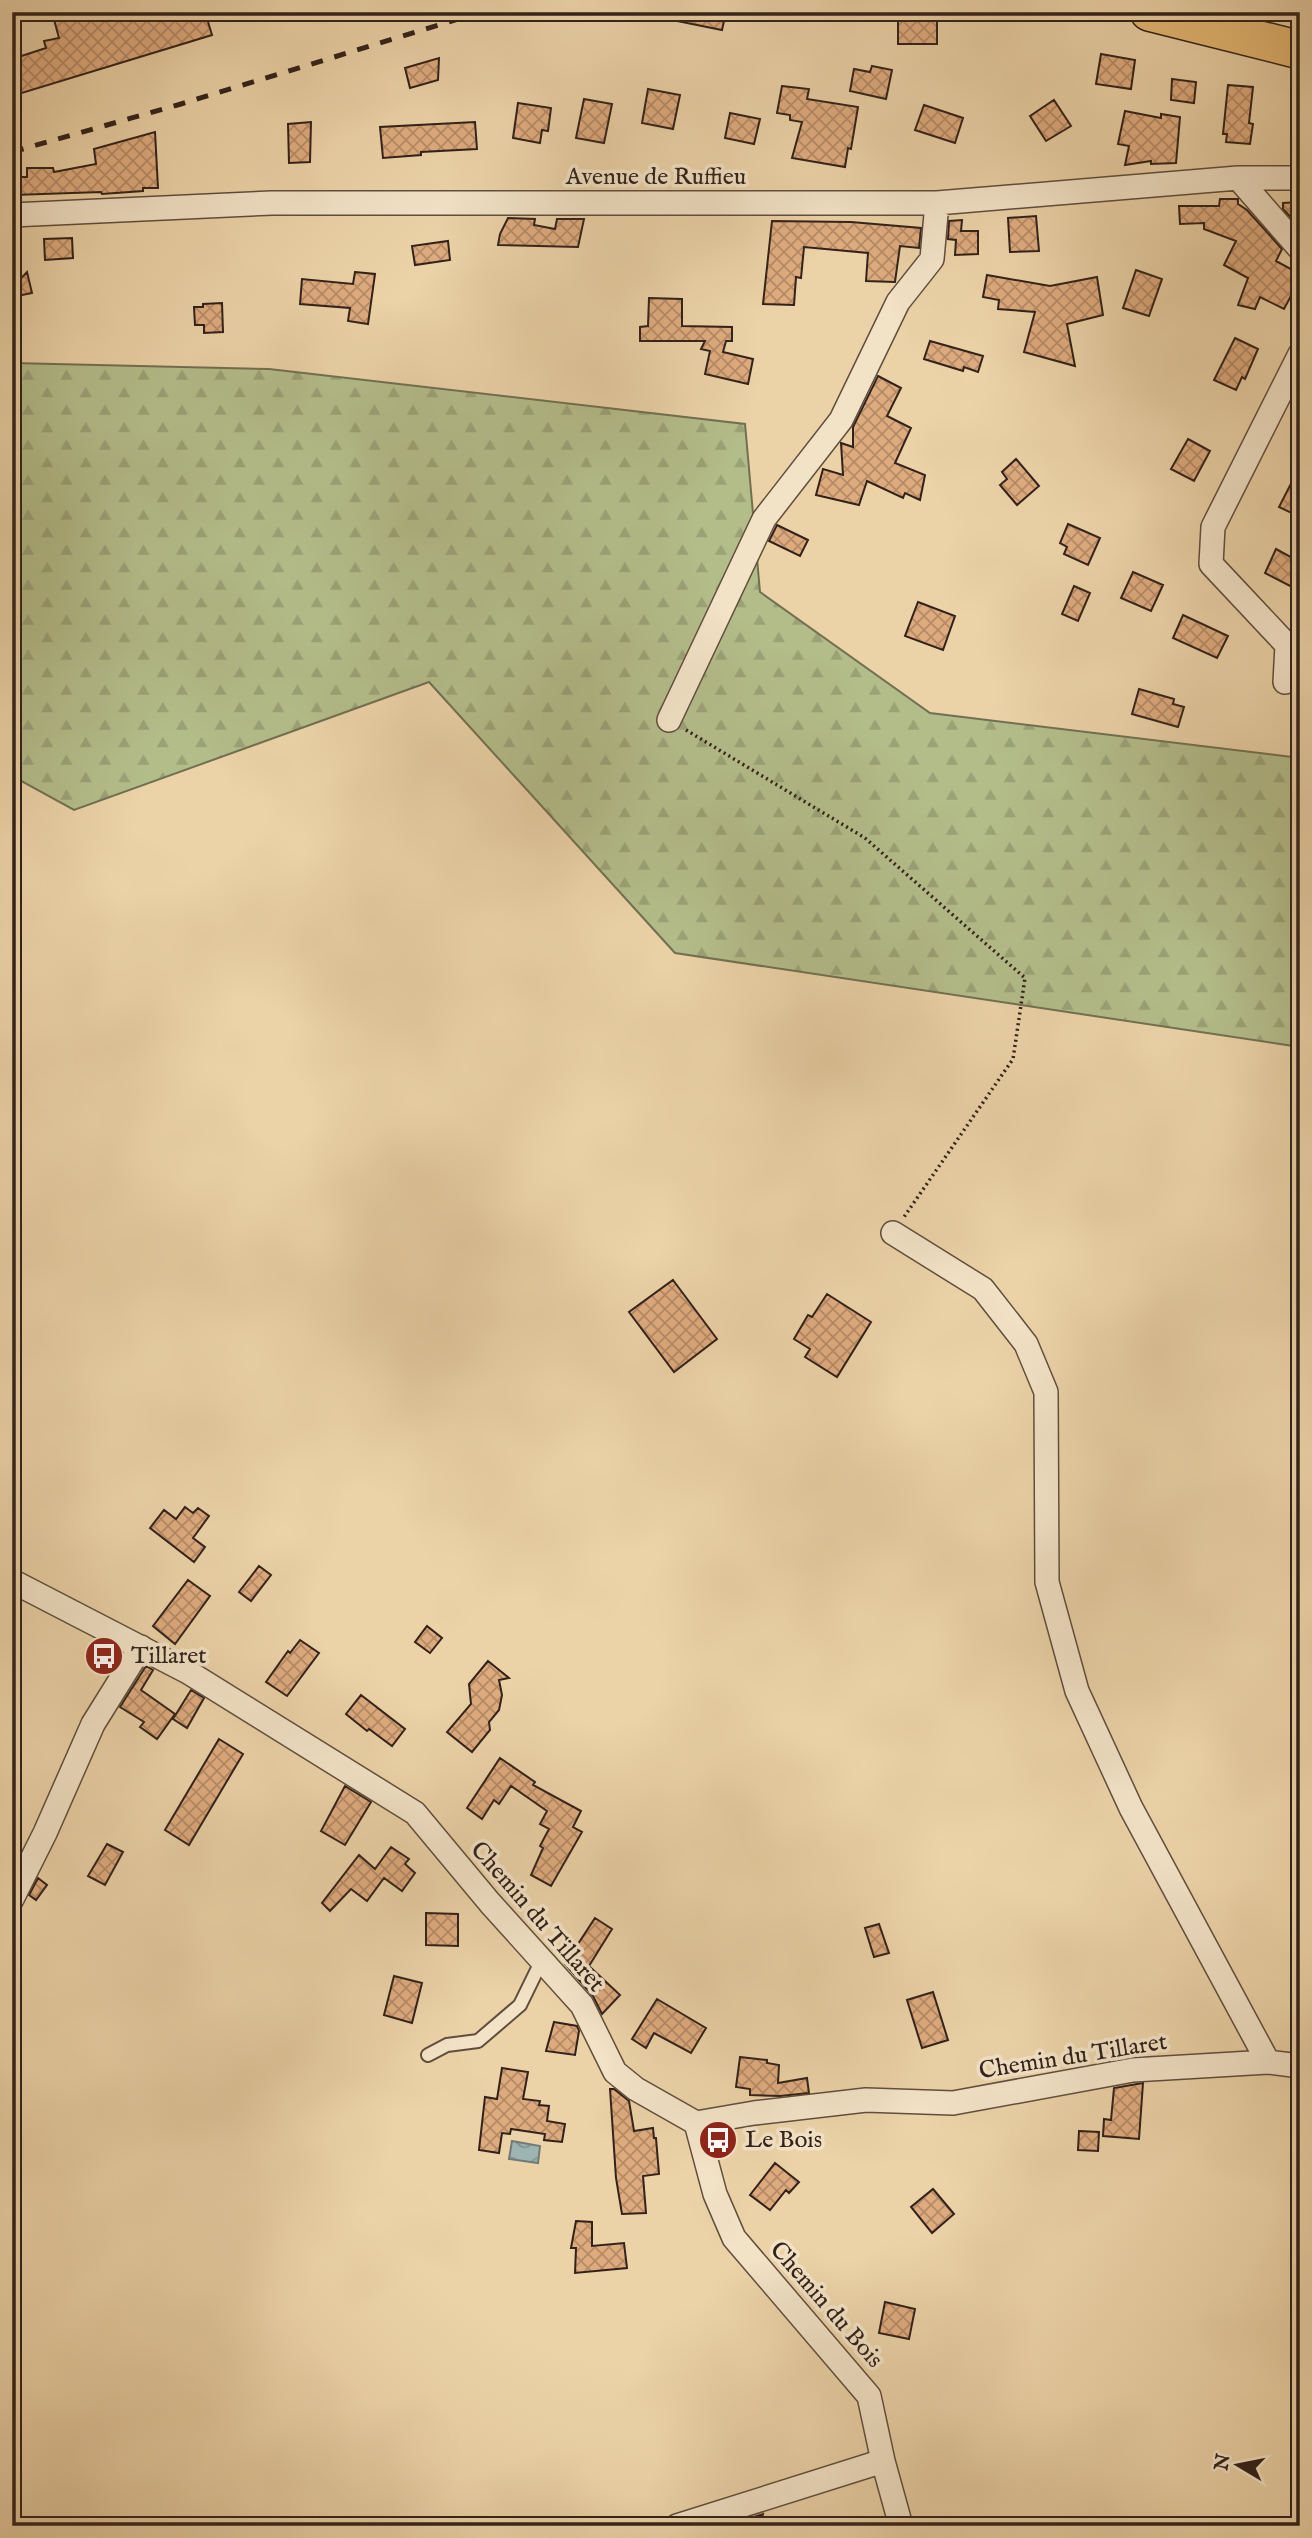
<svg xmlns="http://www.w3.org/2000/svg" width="1312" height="2538" viewBox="0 0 1312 2538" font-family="'IM FELL English',serif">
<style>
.forest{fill:url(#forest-firs);stroke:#727052;stroke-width:2}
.water{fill:url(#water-waves);stroke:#727a75;stroke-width:2}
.building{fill:url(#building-cross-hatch);stroke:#32221a;stroke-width:2}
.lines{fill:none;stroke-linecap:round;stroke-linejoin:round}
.service-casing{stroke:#604e3d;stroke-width:16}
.minor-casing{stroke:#604e3d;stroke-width:26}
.primary-casing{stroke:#32221a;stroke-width:40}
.path{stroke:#32221a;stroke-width:3.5;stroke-dasharray:2 3.5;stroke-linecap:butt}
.service{stroke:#f2e2c6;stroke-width:12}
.minor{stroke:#f2e2c6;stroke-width:23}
.primary{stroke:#e6b974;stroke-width:37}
.rail{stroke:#32221a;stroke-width:5;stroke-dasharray:12 12;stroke-linecap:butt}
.labels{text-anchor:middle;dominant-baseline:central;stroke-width:7;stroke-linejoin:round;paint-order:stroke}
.street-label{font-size:24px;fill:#32221a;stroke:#f2e2c6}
.poi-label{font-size:24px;fill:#32221a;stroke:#f2e2c6;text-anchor:start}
</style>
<defs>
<pattern id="forest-firs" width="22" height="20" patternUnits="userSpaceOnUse" patternTransform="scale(1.75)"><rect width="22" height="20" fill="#b3bd8a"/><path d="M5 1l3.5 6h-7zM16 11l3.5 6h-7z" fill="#9aa276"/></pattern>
<pattern id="water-waves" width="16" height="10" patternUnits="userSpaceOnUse" patternTransform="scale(1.75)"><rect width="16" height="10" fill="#9cb5b2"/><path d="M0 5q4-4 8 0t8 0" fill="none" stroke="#809390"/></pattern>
<pattern id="building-cross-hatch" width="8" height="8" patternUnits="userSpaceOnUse" patternTransform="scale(1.75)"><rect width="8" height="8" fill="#deab7e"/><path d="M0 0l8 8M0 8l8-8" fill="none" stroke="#b58b66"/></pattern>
</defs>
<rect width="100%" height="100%" fill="#ebd2a7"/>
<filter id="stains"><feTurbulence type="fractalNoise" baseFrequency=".00286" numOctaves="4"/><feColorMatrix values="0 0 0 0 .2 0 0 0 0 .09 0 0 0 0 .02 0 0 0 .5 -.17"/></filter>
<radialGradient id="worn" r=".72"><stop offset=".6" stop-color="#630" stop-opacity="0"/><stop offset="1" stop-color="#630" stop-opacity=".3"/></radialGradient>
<path class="forest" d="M 12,363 L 269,369 L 745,424 L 760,592 L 930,713 L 1300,758 L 1300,1047 L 675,953 L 429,682 L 74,810 L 12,776 Z"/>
<path class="water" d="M 512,2141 L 540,2146 L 538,2163 L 509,2159 Z"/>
<path class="building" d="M 52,12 L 205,12 L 212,35 L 12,96 L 12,59 L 46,48 L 44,41 L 59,38 Z
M 673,12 L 726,12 L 722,30 L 672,20 Z
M 898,16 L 937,16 L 937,44 L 898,44 Z
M 1101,54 L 1135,60 L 1131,89 L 1096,84 Z
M 439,58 L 438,80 L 410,88 L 405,68 Z
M 872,66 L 892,70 L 886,99 L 850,91 L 854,69 L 870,72 Z
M 1172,79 L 1196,82 L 1194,103 L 1171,100 Z
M 1228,85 L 1253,87 L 1249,123 L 1253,124 L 1250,144 L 1226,142 L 1227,134 L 1223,134 Z
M 782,86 L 809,89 L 807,99 L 858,107 L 851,149 L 848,148 L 845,167 L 792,158 L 802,122 L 790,120 L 790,115 L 777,113 Z
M 648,89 L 680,95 L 673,129 L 642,123 Z
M 584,99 L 612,104 L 604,143 L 576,138 Z
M 1054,100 L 1071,126 L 1046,141 L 1030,116 Z
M 518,103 L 551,108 L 548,131 L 542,130 L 540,143 L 513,138 Z
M 924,105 L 963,118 L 955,143 L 915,130 Z
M 1125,111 L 1161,118 L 1161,114 L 1180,117 L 1176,163 L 1151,164 L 1151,161 L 1125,165 L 1129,146 L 1118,144 Z
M 730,113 L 760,119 L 754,144 L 725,138 Z
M 311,122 L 310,162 L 289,163 L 288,124 Z
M 475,122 L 477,149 L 421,152 L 421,155 L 383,158 L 380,127 Z
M 155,132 L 158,188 L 143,188 L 143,191 L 102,194 L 101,192 L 14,195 L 14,177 L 27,177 L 27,168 L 53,168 L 54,172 L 96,164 L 94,149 Z
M 1220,199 L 1238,199 L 1238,204 L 1247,210 L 1282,249 L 1276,261 L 1300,274 L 1300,279 L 1284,309 L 1260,297 L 1255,309 L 1238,305 L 1248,278 L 1224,265 L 1236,241 L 1204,229 L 1204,223 L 1180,224 L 1179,206 L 1219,206 Z
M 1300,202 L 1300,227 L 1283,209 L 1283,203 Z
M 1036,216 L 1039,251 L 1010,252 L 1008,218 Z
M 508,218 L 535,219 L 534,225 L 555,229 L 557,219 L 584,219 L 578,247 L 498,245 L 500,234 Z
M 962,220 L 961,231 L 978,231 L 978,254 L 955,255 L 956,240 L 948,239 L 949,221 Z
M 772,221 L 851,222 L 921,228 L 919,248 L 900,246 L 895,282 L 866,281 L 868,253 L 804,247 L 801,278 L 796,277 L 794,305 L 763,304 Z
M 72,238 L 73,258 L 45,260 L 44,239 Z
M 448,241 L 450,260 L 415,265 L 412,246 Z
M 1136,270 L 1162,279 L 1149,316 L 1123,308 Z
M 27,272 L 32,293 L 12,297 L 12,288 Z
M 355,272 L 375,274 L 368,324 L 348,321 L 350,308 L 300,304 L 302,279 L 353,284 Z
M 987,275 L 1050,286 L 1097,277 L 1103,315 L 1067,324 L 1075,366 L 1024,352 L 1035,312 L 998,309 L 999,300 L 983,297 Z
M 649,298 L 682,299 L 682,326 L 732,327 L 732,341 L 726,341 L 723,352 L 753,359 L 748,384 L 705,374 L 710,351 L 701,349 L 705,341 L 640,341 L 640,327 L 648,326 Z
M 222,303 L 223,332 L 204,333 L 204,325 L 195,325 L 194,307 L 203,307 L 203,304 Z
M 1235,338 L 1258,349 L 1245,379 L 1242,377 L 1236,390 L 1214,380 Z
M 930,341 L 983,356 L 978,372 L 964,367 L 963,371 L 924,359 Z
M 878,376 L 901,388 L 887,416 L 911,428 L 895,463 L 925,475 L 920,500 L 905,493 L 903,498 L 867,481 L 859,505 L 816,495 L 823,469 L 843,475 L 841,443 L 853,447 L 853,427 Z
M 1188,439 L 1210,451 L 1194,481 L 1171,469 Z
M 1016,459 L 1039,486 L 1017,505 L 1000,485 L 1007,479 L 1002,472 Z
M 1300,466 L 1300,517 L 1279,507 Z
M 1068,524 L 1100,538 L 1088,565 L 1064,554 L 1067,547 L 1060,543 Z
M 777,525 L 808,540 L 800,556 L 769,541 Z
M 1276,549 L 1300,562 L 1300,591 L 1265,573 Z
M 1133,572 L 1163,585 L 1151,611 L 1121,598 Z
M 1074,586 L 1090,593 L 1078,621 L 1062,614 Z
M 918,602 L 955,616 L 943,650 L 905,636 Z
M 1183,615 L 1228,636 L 1217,658 L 1173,638 Z
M 1139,689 L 1174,699 L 1173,704 L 1184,707 L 1178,727 L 1132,714 Z
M 673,1280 L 717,1339 L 674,1372 L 629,1312 Z
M 827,1294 L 871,1322 L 837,1377 L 805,1357 L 810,1349 L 794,1339 L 808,1315 L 812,1317 Z
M 185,1507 L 193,1513 L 198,1508 L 209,1516 L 193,1538 L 205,1547 L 194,1562 L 150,1528 L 164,1510 L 176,1519 Z
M 259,1566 L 271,1575 L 251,1601 L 239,1592 Z
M 188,1580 L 210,1596 L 175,1644 L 153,1626 Z
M 427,1626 L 442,1638 L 430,1653 L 415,1642 Z
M 300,1640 L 319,1653 L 287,1696 L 266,1682 L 288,1651 L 290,1653 Z
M 488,1661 L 509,1678 L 499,1680 L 502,1695 L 499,1710 L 489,1722 L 490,1730 L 472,1752 L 447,1732 L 471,1704 L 469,1684 Z
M 146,1666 L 153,1670 L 141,1690 L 175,1714 L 157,1739 L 140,1727 L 144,1722 L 120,1707 Z
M 191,1690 L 204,1698 L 187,1728 L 173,1719 Z
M 361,1695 L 405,1729 L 392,1746 L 369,1729 L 367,1731 L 346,1714 Z
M 219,1739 L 243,1754 L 189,1845 L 165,1830 Z
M 500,1758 L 535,1782 L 533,1785 L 581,1811 L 573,1827 L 582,1832 L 551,1886 L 531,1875 L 543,1848 L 540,1846 L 549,1829 L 540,1824 L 547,1811 L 511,1786 L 499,1804 L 494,1800 L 482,1819 L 467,1808 Z
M 345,1786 L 371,1802 L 345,1845 L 321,1831 Z
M 107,1844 L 123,1852 L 105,1885 L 88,1876 Z
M 391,1847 L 409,1859 L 405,1864 L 415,1873 L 402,1891 L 384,1878 L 367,1901 L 351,1889 L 330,1911 L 322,1903 L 359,1855 L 375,1869 Z
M 38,1878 L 47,1885 L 36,1900 L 29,1895 Z
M 426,1913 L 458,1914 L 458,1946 L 426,1945 Z
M 595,1918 L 612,1929 L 589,1966 L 620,1995 L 602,2014 L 593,1996 L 565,1964 Z
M 879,1924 L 889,1953 L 874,1957 L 865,1928 Z
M 394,1976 L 422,1983 L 412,2023 L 384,2015 Z
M 933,1992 L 948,2040 L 922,2048 L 907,2000 Z
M 657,1999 L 706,2028 L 691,2053 L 654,2033 L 646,2048 L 632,2039 Z
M 554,2022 L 577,2026 L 579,2031 L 575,2055 L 546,2051 Z
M 740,2057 L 767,2060 L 767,2063 L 779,2065 L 778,2083 L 807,2078 L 809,2093 L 780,2096 L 750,2095 L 750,2089 L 736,2087 Z
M 502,2068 L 528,2072 L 523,2099 L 540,2101 L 539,2105 L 549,2106 L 547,2121 L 565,2124 L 562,2142 L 544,2140 L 545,2134 L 511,2129 L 510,2134 L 502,2133 L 499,2153 L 479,2150 L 485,2097 L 497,2099 Z
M 1143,2083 L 1139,2139 L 1103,2136 L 1104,2119 L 1111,2120 L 1114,2088 Z
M 610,2089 L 614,2089 L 629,2101 L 634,2131 L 653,2128 L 654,2138 L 656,2138 L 659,2174 L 643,2176 L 646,2213 L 622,2214 L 616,2178 Z
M 1079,2131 L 1099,2132 L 1098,2151 L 1078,2150 Z
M 775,2163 L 799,2182 L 789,2193 L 786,2190 L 770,2210 L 750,2195 Z
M 933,2189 L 954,2214 L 932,2233 L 911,2207 Z
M 576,2221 L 592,2222 L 592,2246 L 624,2243 L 627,2268 L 575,2273 L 576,2248 L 571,2248 Z
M 885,2302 L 915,2309 L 909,2339 L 879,2333 Z
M 763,2514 L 760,2526 L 739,2526 L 741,2521 Z"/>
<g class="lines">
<defs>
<path id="service" d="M 428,2055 L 447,2045 L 478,2041 L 520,2005 L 542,1960"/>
<path id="minor" d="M 1238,178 L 1300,249
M 12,215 L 272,203 L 937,203 L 1238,178 L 1300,178
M 1285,682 L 1287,645 L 1211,564 L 1213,527 L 1300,354
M 669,720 L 764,519 L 841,420 L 898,302 L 932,259 L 937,203
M 893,1233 L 983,1289 L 1026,1344 L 1046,1392 L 1047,1582 L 1077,1691 L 1131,1808 L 1268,2062
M 12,1581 L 188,1672 L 415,1813 L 490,1903 L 582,2005 L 615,2072 L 636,2089 L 696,2123 L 754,2113 L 866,2100 L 953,2103 L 1133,2070 L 1268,2062 L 1300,2066
M 12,1899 L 45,1833 L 93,1724 L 141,1647
M 696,2123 L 715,2194 L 734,2238 L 869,2396 L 883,2461 L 901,2526
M 677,2526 L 883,2461"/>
<path id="primary" d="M 1149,12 L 1300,50"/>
</defs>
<use href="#service" class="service-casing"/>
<use href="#minor" class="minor-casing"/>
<use href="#primary" class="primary-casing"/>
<path class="path" d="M 686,730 L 865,838 L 1025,978 L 1013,1059 L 904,1217"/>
<use href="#service" class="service"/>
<use href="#minor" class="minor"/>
<use href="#primary" class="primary"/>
<path class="rail" d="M 12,152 L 181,104 L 481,12"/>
</g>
<defs>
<symbol id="bus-disc" viewBox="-11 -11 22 22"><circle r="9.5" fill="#8f2418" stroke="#f2e2c6"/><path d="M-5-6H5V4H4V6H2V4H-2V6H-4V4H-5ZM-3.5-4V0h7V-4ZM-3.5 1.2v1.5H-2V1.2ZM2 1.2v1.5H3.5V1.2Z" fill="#fff"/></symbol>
</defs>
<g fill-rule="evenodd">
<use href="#bus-disc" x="82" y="1634" width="44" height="44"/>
<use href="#bus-disc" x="696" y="2118" width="44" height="44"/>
</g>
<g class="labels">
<g class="street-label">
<text x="656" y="177">Avenue de Ruffieu</text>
<text transform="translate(537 1917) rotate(49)">Chemin du Tillaret</text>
<text transform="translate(1073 2057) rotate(-9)">Chemin du Tillaret</text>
<text transform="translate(826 2305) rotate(49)">Chemin du Bois</text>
</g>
<g class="poi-label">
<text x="131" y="1656">Tillaret</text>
<text x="745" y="2140">Le Bois</text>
</g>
</g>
<rect width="1312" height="2538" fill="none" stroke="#ebd2a7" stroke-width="42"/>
<rect x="14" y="14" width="1284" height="2510" fill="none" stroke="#32221a" stroke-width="3.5"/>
<rect x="21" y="21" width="1270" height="2496" fill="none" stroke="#32221a" stroke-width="2"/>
<g transform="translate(1238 2465) rotate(280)" stroke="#f2e2c6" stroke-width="5" paint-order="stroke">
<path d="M0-5L12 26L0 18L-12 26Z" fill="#32221a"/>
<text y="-10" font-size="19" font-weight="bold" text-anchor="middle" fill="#32221a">N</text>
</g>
<rect width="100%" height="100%" filter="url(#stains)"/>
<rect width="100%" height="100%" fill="url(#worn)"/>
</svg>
